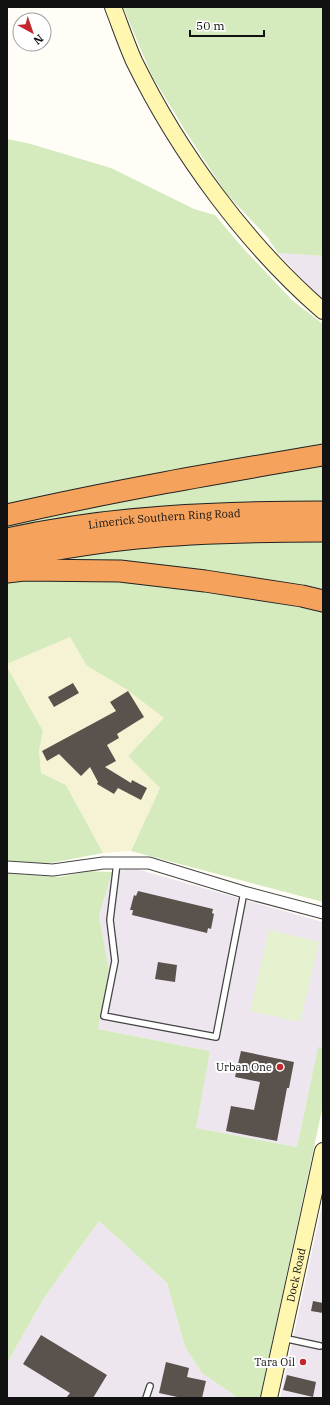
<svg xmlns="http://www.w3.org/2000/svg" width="330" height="1405" viewBox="0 0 330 1405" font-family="'IBM Plex Serif',serif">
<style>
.industrial{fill:#eee6ef}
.farmland{fill:#f6f3d4}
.green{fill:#d5ebbd}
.pitch{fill:#e6f2cf}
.building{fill:#5a524d}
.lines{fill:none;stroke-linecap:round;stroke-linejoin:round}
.lane-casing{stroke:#444;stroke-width:8}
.street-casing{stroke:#444;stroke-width:13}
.secondary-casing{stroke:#333;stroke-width:18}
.highway-casing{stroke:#222;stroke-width:23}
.lane{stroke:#fff;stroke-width:5.5}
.street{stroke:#fff;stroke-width:11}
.secondary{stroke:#fff6b0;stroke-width:16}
.highway{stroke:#f5a25d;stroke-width:21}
.poi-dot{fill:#c4262e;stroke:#fff;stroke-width:1.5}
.labels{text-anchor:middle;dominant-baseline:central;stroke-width:4;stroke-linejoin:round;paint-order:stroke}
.street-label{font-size:11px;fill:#111;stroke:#fff}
.poi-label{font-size:11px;fill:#111;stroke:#fff;text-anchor:end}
</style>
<rect width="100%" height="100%" fill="#fffdf5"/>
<path class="industrial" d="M 278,253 L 323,256 L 323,302 Z
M 133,868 L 323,922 L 323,1048 L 318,1048 L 297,1147 L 195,1128 L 210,1051 L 98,1029 L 109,969 L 99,916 L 112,872 Z
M 323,1200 L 323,1398 L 280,1398 Z
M 99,1221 L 167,1283 L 185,1347 L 202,1373 L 238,1398 L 7,1398 L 7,1363 L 44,1298 Z"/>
<path class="farmland" d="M 70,637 L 87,666 L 126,689 L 164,718 L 128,756 L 160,788 L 131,851 L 103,853 L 66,785 L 41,773 L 39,751 L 43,731 L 7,667 L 7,664 Z"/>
<path class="green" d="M 123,7 L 323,7 L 323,256 L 278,253 L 268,238 L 225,192 L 188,135 L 152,76 Z
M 7,139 L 31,144 L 111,168 L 194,209 L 215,215 L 242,247 L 292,300 L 323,324 L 323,448 L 7,512 Z
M 323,462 L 323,502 L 7,533 L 7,525 L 61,510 Z
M 323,540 L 323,594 L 47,561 L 80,554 L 201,541 Z
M 7,579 L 166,582 L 323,607 L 323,902 L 131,851 L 160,788 L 128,756 L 164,718 L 126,689 L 87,666 L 70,637 L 7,664 Z
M 7,667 L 43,731 L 39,751 L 41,773 L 66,785 L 103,853 L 40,865 L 7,862 Z
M 89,871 L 112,872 L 99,916 L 109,969 L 98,1029 L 210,1051 L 196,1128 L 297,1147 L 318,1047 L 323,1048 L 323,1105 L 260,1398 L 238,1398 L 202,1373 L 185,1347 L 167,1283 L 99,1221 L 44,1298 L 7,1363 L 7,873 L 60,877 Z"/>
<path class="pitch" d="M 269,930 L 319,942 L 300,1022 L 250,1011 Z"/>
<path class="building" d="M 73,683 L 79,693 L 54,707 L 48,697 Z
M 128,691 L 144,717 L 117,734 L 119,738 L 107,745 L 116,761 L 105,767 L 131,783 L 132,780 L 147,788 L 141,800 L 118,788 L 114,794 L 97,784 L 98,782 L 90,767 L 81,776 L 59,754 L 47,761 L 42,751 L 116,711 L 110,702 Z
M 138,891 L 213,909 L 212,913 L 214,914 L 211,929 L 208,928 L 207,933 L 132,915 L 133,910 L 130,910 L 134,895 L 136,896 Z
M 158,962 L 177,965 L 175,982 L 155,979 Z
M 241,1051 L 294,1062 L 289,1088 L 287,1088 L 277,1141 L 226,1131 L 231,1106 L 254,1110 L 260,1082 L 235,1077 Z
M 313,1301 L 323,1303 L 323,1313 L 311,1311 Z
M 41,1335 L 107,1375 L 93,1398 L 66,1398 L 70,1393 L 23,1364 Z
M 166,1362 L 189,1368 L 187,1377 L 206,1381 L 202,1398 L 182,1398 L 159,1393 Z
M 287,1375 L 316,1382 L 313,1397 L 283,1390 Z"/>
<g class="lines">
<defs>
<path id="lane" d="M 117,863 L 110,920 L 115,961 L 104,1016 L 216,1037 L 244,892
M 283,1338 L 320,1346
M 146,1398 L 150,1386"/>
<path id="street" d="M 7,867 L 53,870 L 103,863 L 149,863 L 244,892 L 323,913"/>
<g id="secondary">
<path d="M 113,7 C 120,25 126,43 134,61 C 179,153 246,244 323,311"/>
<path id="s1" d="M 269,1398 L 323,1151"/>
</g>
<g id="highway">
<path d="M 7,515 C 112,491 217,473 323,455"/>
<path id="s2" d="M 7,539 C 111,516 217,512 323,512"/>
<path d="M 7,558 C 50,550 93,542 137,538 C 198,532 261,531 323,531"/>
<path d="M 7,572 L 24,570 L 120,571 L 205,581 L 302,596 L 323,601"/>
</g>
</defs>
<use href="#lane" class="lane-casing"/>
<use href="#street" class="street-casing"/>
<use href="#secondary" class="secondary-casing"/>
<use href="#highway" class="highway-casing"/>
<use href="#lane" class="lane"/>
<use href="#street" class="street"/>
<use href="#secondary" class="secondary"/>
<use href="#highway" class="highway"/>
</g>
<g class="poi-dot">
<circle cx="280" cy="1067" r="4"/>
<circle cx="303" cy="1362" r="4"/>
</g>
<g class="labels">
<g class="street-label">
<text stroke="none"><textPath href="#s2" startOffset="159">Limerick Southern Ring Road</textPath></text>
<text stroke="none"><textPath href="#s1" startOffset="126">Dock Road</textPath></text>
</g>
<g class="poi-label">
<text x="272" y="1067">Urban One</text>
<text x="295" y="1362">Tara Oil</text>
</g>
</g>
<rect width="330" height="1405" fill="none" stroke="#111111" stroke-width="16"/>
<g transform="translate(32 32) rotate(140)"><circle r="19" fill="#ffffff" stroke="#a0a0a0"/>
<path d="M0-3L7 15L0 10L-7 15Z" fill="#c4262e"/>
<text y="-6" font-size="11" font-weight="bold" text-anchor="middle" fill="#111111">N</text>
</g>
<path d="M190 30v6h74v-6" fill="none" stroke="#111111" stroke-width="2"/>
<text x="196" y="30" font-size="12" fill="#111111" stroke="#ffffff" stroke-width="3" paint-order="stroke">50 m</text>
</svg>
